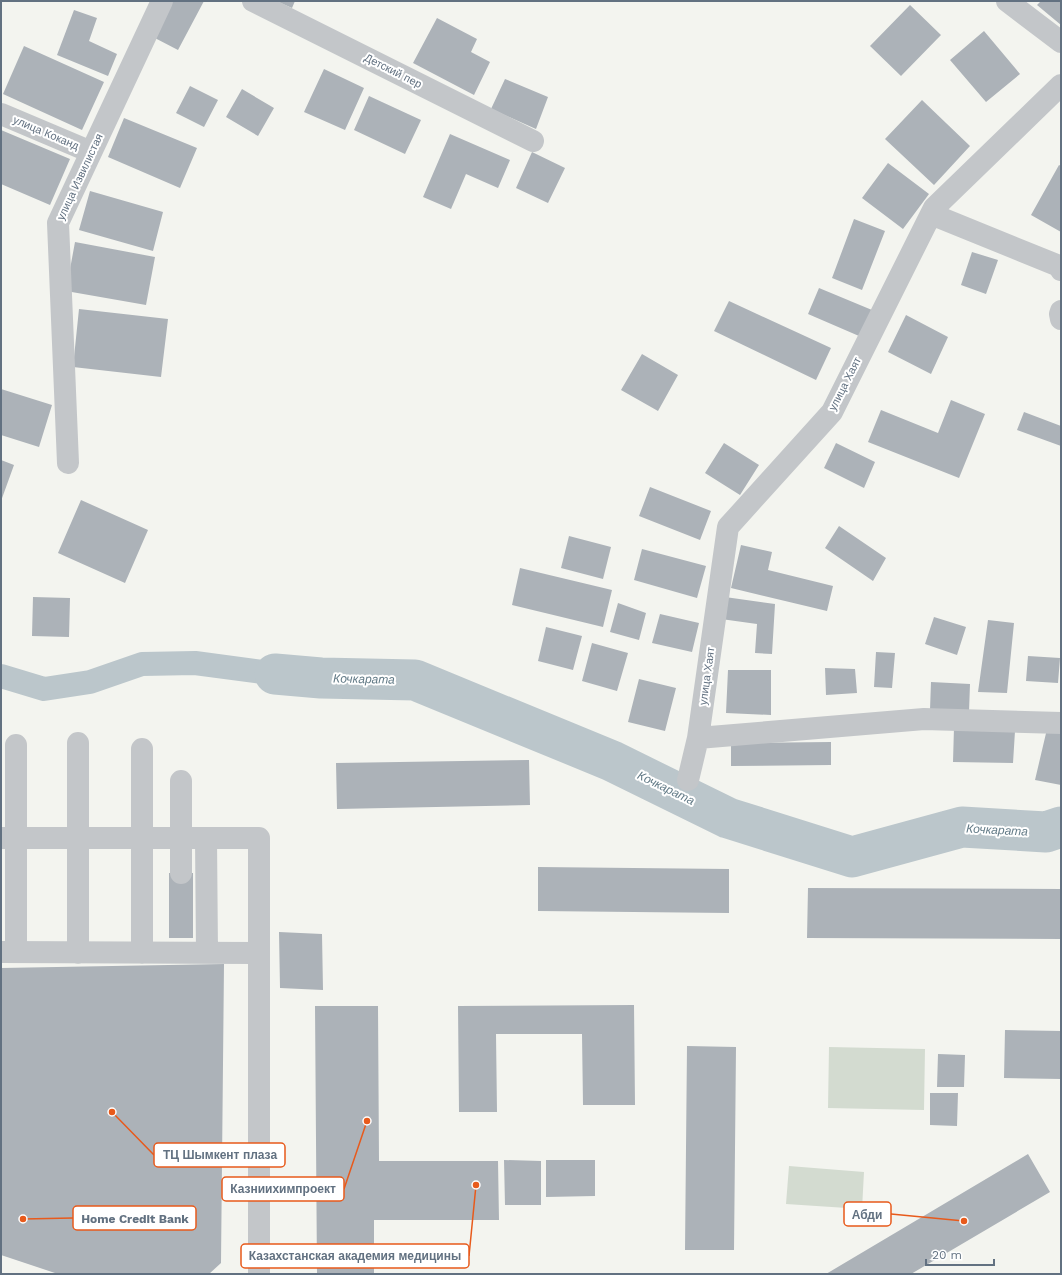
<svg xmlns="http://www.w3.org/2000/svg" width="1062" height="1275" viewBox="0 0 1062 1275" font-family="'Work Sans',sans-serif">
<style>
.green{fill:#d3dbd0}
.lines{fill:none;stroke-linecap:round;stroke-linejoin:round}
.canal{stroke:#bbc6cb;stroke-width:24}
.river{stroke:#bbc6cb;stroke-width:41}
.building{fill:#acb2b8}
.minor{stroke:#c3c6c9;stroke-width:22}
.labels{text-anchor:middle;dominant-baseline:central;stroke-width:4;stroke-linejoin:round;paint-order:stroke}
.street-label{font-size:11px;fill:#627181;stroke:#fff}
.water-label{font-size:12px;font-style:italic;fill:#627a86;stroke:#fff}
.leader{fill:none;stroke:#e85a1b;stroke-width:1.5}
.callout-dot{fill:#e85a1b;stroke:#fff;stroke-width:1.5}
.callout{fill:#fff;stroke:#e85a1b;stroke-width:1.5}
.callout-label{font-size:12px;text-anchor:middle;font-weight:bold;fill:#627181}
</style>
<rect width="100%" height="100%" fill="#f3f4ef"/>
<path class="green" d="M 829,1047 L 925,1049 L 924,1110 L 828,1108 Z
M 789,1166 L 864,1172 L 862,1209 L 786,1204 Z"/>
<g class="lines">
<path class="canal" d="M 1,676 L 44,689 L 90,682 L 142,664 L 195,663 L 277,674"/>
<path class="river" d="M 275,674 L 321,678 L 415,680 L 612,761 L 728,818 L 852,857 L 962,827 L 1046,832 L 1061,827"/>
</g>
<path class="building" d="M 169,1 L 204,1 L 178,50 L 151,36 Z
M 276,1 L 295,1 L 292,8 Z
M 1041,1 L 1061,1 L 1061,25 L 1037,5 Z
M 910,5 L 941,35 L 901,76 L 870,46 Z
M 74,10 L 97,18 L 89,41 L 117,54 L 108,76 L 57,55 Z
M 437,18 L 477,39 L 471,52 L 490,62 L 474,95 L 413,63 Z
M 984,31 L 1020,74 L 986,102 L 950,60 Z
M 24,46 L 104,82 L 82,130 L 3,94 Z
M 324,69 L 364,88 L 345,130 L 304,112 Z
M 505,79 L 548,97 L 536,129 L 491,109 Z
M 190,86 L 218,100 L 204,127 L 176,113 Z
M 242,89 L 274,108 L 258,136 L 226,117 Z
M 369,96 L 421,120 L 405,154 L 354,130 Z
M 922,100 L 970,146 L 934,185 L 885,139 Z
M 124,118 L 197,148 L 180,188 L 108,157 Z
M 1,130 L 70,159 L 50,205 L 1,184 Z
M 450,134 L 510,160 L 498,188 L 466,174 L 451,209 L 423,197 Z
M 532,152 L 565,168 L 548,203 L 516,188 Z
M 888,163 L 929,194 L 903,229 L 862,198 Z
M 1059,165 L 1061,166 L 1061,232 L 1031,215 Z
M 90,191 L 163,212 L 153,251 L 79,230 Z
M 854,219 L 885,231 L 862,290 L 832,278 Z
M 75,242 L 155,257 L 146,305 L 66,291 Z
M 972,252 L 998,260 L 986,294 L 961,285 Z
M 819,288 L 872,310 L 859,336 L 808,314 Z
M 729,301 L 831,348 L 816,380 L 714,331 Z
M 79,309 L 168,319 L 161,377 L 73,367 Z
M 906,315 L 948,337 L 931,374 L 888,352 Z
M 642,354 L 678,375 L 658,411 L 621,390 Z
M 1,389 L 52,405 L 39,447 L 1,435 Z
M 951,400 L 985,414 L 959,478 L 868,442 L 881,410 L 938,433 Z
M 1024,412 L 1061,426 L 1061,446 L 1017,430 Z
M 724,443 L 759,465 L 740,495 L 705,473 Z
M 836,443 L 875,462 L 864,488 L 824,468 Z
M 1,460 L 14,465 L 1,501 Z
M 650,487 L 711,511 L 700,540 L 639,516 Z
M 81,500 L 148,530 L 125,583 L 58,553 Z
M 839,526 L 886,558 L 873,581 L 825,548 Z
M 569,536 L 611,547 L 603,579 L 561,568 Z
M 741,545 L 772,552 L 768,570 L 833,586 L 827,611 L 731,588 Z
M 642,549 L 706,566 L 697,598 L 634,580 Z
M 520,568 L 612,590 L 603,627 L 512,605 Z
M 33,597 L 70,598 L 69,637 L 32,636 Z
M 725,597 L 775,604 L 772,654 L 755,653 L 757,624 L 721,619 Z
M 618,603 L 646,613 L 639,640 L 610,632 Z
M 660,614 L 699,623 L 692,652 L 652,643 Z
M 934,617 L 966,627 L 957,655 L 925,644 Z
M 988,620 L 1014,623 L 1007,693 L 978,692 Z
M 546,627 L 582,636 L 573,670 L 538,661 Z
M 592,643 L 628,653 L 617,691 L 582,681 Z
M 876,652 L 895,653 L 892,688 L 874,687 Z
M 1028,656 L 1060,658 L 1058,683 L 1026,681 Z
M 825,668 L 855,669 L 857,693 L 826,695 Z
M 728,670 L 771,670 L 771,715 L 726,713 Z
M 639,679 L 676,688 L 665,731 L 628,722 Z
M 931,682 L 970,684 L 969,712 L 930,710 Z
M 954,727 L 1015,731 L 1013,763 L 953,762 Z
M 1047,729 L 1061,732 L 1061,785 L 1035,780 Z
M 831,742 L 831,765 L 731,766 L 731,743 Z
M 529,760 L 530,805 L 337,809 L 336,763 Z
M 538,867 L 729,869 L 729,913 L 538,911 Z
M 169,873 L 193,873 L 193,938 L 169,938 Z
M 808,888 L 1061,889 L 1061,939 L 807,938 Z
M 279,932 L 322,934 L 323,990 L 280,988 Z
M 224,964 L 221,1263 L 209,1274 L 58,1274 L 1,1255 L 1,968 Z
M 634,1005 L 635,1105 L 583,1105 L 582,1034 L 496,1034 L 497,1112 L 459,1112 L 458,1006 Z
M 315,1006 L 378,1006 L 379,1161 L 498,1161 L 499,1220 L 374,1220 L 374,1274 L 317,1274 Z
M 1005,1030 L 1061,1031 L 1061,1079 L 1004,1078 Z
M 687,1046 L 736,1047 L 734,1250 L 685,1250 Z
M 938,1054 L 965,1055 L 964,1087 L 937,1087 Z
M 930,1093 L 958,1093 L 957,1126 L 930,1125 Z
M 1028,1154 L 1050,1192 L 911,1274 L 826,1274 Z
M 504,1160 L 541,1161 L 541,1205 L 505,1205 Z
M 546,1160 L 595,1160 L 595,1196 L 546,1197 Z"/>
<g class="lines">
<path class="minor" d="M 253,1 L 533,141
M 1007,1 L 1061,42
M 1,114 L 91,152
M 931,214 L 1059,266 L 1061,270
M 1061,311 L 1060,314 L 1061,319
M 68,463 L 58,223 L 162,1
M 698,738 L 924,719 L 1061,723
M 78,743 L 78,953
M 16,745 L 16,952
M 142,749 L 142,953
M 688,780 L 698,738 L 728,527 L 832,412 L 934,208 L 1061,85
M 181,781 L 181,873
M 1,838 L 259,838 L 259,1274
M 206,838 L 207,953
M 1,952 L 259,953"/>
</g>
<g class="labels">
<g class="street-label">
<text transform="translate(393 71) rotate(27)">Детский пер</text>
<text transform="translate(46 133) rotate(23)">улица Коканд</text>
<text transform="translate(80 177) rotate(-65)">улица Извилистая</text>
<text transform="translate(845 384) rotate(-63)">улица Хаят</text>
<text transform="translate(707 676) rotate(-82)">улица Хаят</text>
</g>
<g class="water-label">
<text transform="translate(364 679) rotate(1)">Кочкарата</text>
<text transform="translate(666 788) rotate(26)">Кочкарата</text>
<text transform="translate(997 830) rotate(3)">Кочкарата</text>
</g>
</g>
<path class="leader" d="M112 1112L154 1155M367 1121L344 1189M964 1221L891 1214M23 1219L73 1218M476 1185L469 1256"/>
<g class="callout-dot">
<circle cx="112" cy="1112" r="4"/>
<circle cx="367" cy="1121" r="4"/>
<circle cx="964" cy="1221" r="4"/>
<circle cx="23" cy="1219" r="4"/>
<circle cx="476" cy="1185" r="4"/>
</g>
<g class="callout">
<rect x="154" y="1143" width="131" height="24" rx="4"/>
<rect x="222" y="1177" width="122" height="24" rx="4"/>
<rect x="844" y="1202" width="47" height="24" rx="4"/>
<rect x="73" y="1206" width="123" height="24" rx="4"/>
<rect x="241" y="1244" width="228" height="24" rx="4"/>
</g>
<g class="callout-label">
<text x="220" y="1159">ТЦ Шымкент плаза</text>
<text x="283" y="1193">Казниихимпроект</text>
<text x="867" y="1219">Абди</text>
<text x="135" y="1223">Home Credit Bank</text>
<text x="355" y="1260">Казахстанская академия медицины</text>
</g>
<rect width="1062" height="1275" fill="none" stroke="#627181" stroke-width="4"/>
<path d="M926 1259v6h68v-6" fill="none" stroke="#627181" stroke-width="2"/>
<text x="932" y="1259" font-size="12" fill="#627181" stroke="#ffffff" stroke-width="3" paint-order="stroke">20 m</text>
</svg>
